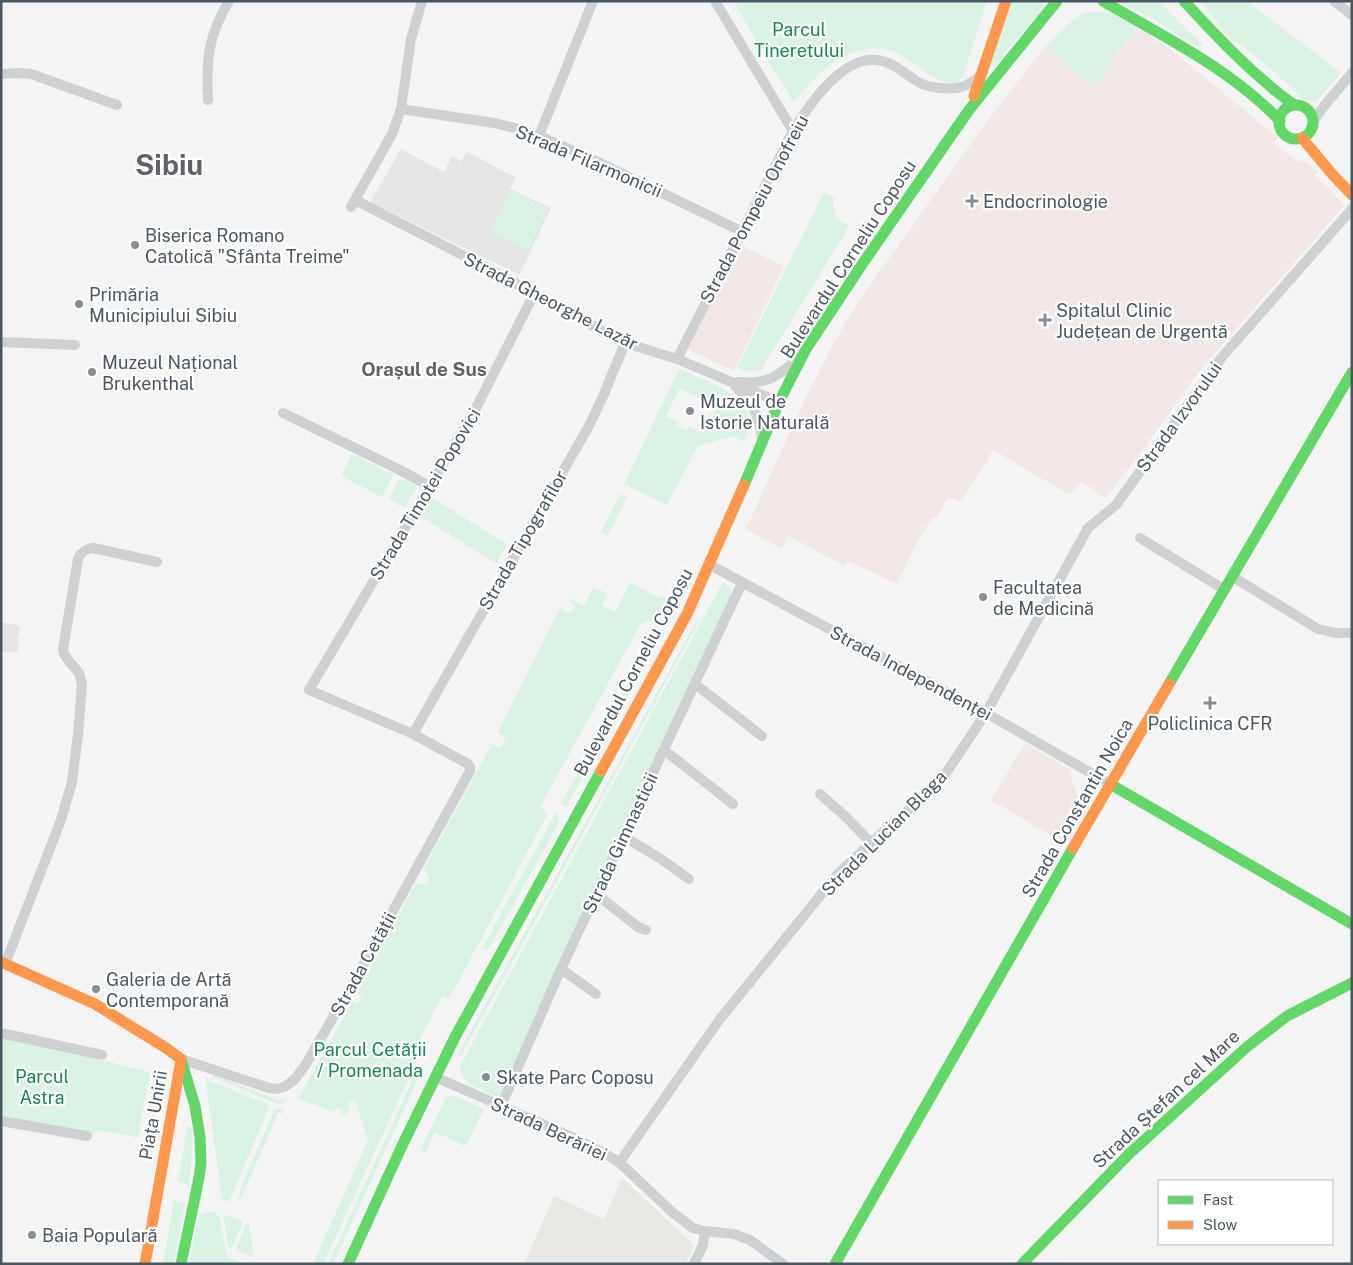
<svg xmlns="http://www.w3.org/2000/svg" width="1353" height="1265" viewBox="0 0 1353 1265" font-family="'Public Sans',sans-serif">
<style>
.commercial{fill:#e8e7e3}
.education{fill:#e6e5e6}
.medical{fill:#f1e7e6}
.green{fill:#d9f2e3;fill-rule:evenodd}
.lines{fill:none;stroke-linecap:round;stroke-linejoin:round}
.street{stroke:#ced0d2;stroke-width:10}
.fast{stroke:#63d668;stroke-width:11}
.slow{stroke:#ff974d;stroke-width:11}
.poi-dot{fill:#868d94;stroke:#fff;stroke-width:2}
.labels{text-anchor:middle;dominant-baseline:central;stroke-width:4.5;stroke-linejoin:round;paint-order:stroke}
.park-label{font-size:18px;fill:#17864f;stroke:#fff}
.street-label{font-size:18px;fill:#4a5661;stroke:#fff}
.poi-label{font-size:18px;fill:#4a5661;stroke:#fff;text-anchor:start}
.neighbourhood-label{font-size:19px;font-weight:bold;fill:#5f6368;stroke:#fff}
.town-label{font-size:28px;font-weight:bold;fill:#5f6368;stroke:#fff}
</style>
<rect width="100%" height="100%" fill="#f4f4f4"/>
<path class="commercial" d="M 622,1178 L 694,1245 L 686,1264 L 524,1264 L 554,1196 L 604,1219 Z"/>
<path class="education" d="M 401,149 L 444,172 L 452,156 L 461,161 L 467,152 L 515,177 L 510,189 L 551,208 L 519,275 L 370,202 Z
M 1,622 L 20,626 L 17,641 L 19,641 L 17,653 L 1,651 Z"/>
<path class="medical" d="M 1138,26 L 1179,56 L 1278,138 L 1274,143 L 1299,163 L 1302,159 L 1318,172 L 1315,176 L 1331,190 L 1344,206 L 1200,370 L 1141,452 L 1105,498 L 1081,481 L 1070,495 L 993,450 L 961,502 L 948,497 L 936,519 L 933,517 L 919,538 L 897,584 L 847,560 L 844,566 L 788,536 L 781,548 L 746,529 L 806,397 L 832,346 L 860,299 L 991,116 L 1045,47 L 1094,87 L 1114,63 L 1109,59 Z
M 740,245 L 784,266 L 734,371 L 688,349 Z
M 1025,743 L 1069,769 L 1083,816 L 1065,844 L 991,800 Z"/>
<path class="green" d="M 742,1 L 987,1 L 963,76 L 957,83 C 941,85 928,74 916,65 C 909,60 901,54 893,51 C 886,49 877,48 870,49 C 835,52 815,78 793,102 L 735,5 Z
M 1012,1 L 1038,1 L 1049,10 L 1015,40 L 996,65 L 993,66 L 991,63 Z
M 1115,1 L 1160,1 L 1171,14 L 1203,45 L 1199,48 L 1150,17 Z
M 1199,1 L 1247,1 L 1341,73 L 1316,102 L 1303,99 L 1266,64 L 1230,37 Z
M 1096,12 L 1109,13 L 1138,26 L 1110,59 L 1114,64 L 1094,87 L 1045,47 L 1064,27 L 1084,13 Z
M 510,190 L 548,209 L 528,251 L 490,232 Z
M 824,192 L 835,198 C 830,211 836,221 849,225 L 844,235 L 761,370 L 744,371 L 737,368 Z
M 679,369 C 700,378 732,388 744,407 C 748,413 749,419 751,426 L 744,442 L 733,436 L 698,446 L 667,505 L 624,484 ZM 679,389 L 690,393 L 717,408 L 704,434 L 689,427 L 686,431 L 676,425 L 677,422 L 666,416 Z
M 352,454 L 394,475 L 382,497 L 341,476 Z
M 400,478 L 417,486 L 405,508 L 389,499 Z
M 620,494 L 627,497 L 608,535 L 601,532 Z
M 431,497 L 508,545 L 496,564 L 419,515 Z
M 630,582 C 643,589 660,601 675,598 L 665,616 L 641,624 L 540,807 L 548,813 L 449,999 L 442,996 L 413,1053 L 419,1056 L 323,1264 L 313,1264 L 368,1140 L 357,1106 L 356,1101 L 350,1101 L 347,1116 L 340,1114 L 341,1110 L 336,1108 L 334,1112 L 298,1099 L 353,1001 L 357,1004 L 362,996 L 357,993 L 416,883 L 421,885 L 426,884 L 429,879 L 427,873 L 423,870 L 492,744 L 500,748 L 506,737 L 498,732 L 561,606 L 563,611 L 567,613 L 572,611 L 574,607 L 572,602 L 568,600 L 569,598 L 584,606 L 593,588 L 607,594 L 602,605 L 615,612 Z
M 723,582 L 730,588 L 733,596 L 500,1098 C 485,1091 459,1085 460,1066 Z
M 696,622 L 698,623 L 461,1056 L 458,1054 Z
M 660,630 L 663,631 L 663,633 L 567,806 L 563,806 L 561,803 L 658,631 Z
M 556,812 L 559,818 L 559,823 L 488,950 L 485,950 L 483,947 Z
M 1,1037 L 150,1072 L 138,1137 L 96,1130 L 95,1134 L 1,1119 Z
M 214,1075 L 278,1100 L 287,1099 L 282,1104 L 272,1102 L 215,1078 L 213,1077 Z
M 205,1076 L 210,1081 L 270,1105 L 229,1202 L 222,1199 Z
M 414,1077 L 418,1079 L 333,1264 L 328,1264 Z
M 453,1095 L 484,1109 L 466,1146 L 435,1132 L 426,1152 L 422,1151 L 421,1148 L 446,1098 Z
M 283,1108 L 284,1112 L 278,1113 L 240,1201 L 238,1200 L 241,1188 L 274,1111 L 277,1109 Z
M 187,1127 L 191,1127 C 194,1146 191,1165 189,1184 L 178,1182 Z
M 174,1200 L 185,1203 L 174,1264 L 163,1264 Z
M 213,1212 L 219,1216 L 227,1257 L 245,1264 L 189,1264 L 198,1218 L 203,1213 Z
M 223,1214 L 241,1220 L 243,1223 L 231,1249 L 228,1246 Z
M 248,1223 L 249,1224 L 254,1257 L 238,1252 L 236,1249 L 246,1224 Z"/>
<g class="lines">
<path class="street" d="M 715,1 L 793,131
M 1334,1 L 1352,15
M 1,74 L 18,73 L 31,74 L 117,105
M 208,100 C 206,60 208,36 229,1
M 401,109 L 494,123 L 515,128 L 539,136 L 579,153 L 741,231
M 1313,122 L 1324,106 L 1352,73
M 539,136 L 593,1
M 355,200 L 482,265 L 613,337 L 625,343 L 677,359 L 779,402
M 351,207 L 392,134 L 401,109 L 411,39 L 422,1
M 1,342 L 75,345
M 677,359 L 793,131 C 809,105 842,56 877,60 C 894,62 906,75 920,83 C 929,88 952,90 961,87 C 969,85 975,80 981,75
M 737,382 C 766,384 777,379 797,358
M 735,386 C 752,402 759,415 762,438
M 283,413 L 400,470 L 429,486
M 1140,538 L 1225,590
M 710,565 L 986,713 L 1110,784
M 1233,577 L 1318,629 L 1335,633 L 1352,633
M 695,684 L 762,736
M 413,734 L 590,424 L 604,394 L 625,343
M 664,750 L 733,804
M 820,794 L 846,817 L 871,843
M 623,836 L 661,859 L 689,879
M 596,894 L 638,927 L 646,930
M 5,964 L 61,820 L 72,782 L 78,735 L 82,684 L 79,673 L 68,660 L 64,654 L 63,649 L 78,559 C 81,552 85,549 93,548 L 157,562
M 561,969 L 596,994
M 1,1033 L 102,1055
M 181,1059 L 269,1088 L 277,1089 L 284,1087 L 290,1083 L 295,1079 L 306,1064 L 361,969 L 470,771 L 470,767 L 468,764 L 413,734 L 309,690 L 476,408 L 534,294
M 435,1077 L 497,1104 L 572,1137 L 606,1154 L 620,1163 L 672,1212 L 693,1228 L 705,1231 L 734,1234 L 750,1240 L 783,1264
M 501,1106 L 561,969 L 742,583
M 1,1121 L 87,1136
M 620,1163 L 626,1153 L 720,1019 L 837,875 L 871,843 L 927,794 L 944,776 L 986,713 L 1088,528 L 1116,505 L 1222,357 L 1352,209
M 694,1264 L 703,1245 L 705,1231"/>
<path class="fast" d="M 1103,1 C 1164,37 1231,69 1280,121
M 1184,1 C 1218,38 1253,75 1294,105
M1279 122a17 17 0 1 1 34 0a17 17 0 1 1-34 0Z
M 744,485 L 779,402 L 806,349 L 863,263 L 969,110 L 1057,1
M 1169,684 L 1352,372
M 1110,784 L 1352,924
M 181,1059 L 195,1106 L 200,1137 L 201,1163 L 199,1178 L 181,1264
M 348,1264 L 401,1148 L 455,1037 L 601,771
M 835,1264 L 1073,848
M 1022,1264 L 1129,1154 L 1248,1046 L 1287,1016 L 1352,983"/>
<path class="slow" d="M 974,96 L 1006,1
M 1302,138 L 1333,175 L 1352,195
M 601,771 L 687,614 L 744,485
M 1073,848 L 1169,684
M 1,962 L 95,1004 L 166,1048 L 181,1059
M 145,1264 L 181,1060"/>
</g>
<g class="poi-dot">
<path d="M969.5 193.5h5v5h5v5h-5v5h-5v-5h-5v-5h5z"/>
<circle cx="135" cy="245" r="5"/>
<circle cx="79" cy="304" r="5"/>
<path d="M1042.5 312.5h5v5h5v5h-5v5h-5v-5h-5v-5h5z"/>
<circle cx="92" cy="372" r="5"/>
<circle cx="690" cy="411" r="5"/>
<circle cx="983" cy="597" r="5"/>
<path d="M1207.5 695.5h5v5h5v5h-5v5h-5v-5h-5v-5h5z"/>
<circle cx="96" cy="989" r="5"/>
<circle cx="486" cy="1077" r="5"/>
<circle cx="32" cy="1235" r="5"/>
</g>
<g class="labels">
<g class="park-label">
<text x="799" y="29">Parcul<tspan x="799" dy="21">Tineretului</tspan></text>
<text x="370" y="1049">Parcul Cetății<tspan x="370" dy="21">/ Promenada</tspan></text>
<text x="42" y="1076">Parcul<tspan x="42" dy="21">Astra</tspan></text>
</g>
<g class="street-label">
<text transform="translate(589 161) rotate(23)">Strada Filarmonicii</text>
<text transform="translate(754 209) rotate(-62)">Strada Pompeiu Onofreiu</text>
<text transform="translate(848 259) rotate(-57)">Bulevardul Corneliu Coposu</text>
<text transform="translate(551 301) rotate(27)">Strada Gheorghe Lazăr</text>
<text transform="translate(1179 417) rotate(-54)">Strada Izvorului</text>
<text transform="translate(425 494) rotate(-59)">Strada Timotei Popovici</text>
<text transform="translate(523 540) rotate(-60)">Strada Tipografilor</text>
<text transform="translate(633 672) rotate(-62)">Bulevardul Corneliu Coposu</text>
<text transform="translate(911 673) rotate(28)">Strada Independenței</text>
<text transform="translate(1077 808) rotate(-60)">Strada Constantin Noica</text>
<text transform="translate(884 833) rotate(-45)">Strada Lucian Blaga</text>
<text transform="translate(620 843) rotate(-65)">Strada Gimnasticii</text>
<text transform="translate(363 964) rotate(-61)">Strada Cetății</text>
<text transform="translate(1166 1099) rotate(-43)">Strada Ștefan cel Mare</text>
<text transform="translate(153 1115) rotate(-80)">Piața Unirii</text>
<text transform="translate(549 1129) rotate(25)">Strada Berăriei</text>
</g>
<g class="poi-label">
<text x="983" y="201">Endocrinologie</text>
<text x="145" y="235">Biserica Romano<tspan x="145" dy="21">Catolică "Sfânta Treime"</tspan></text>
<text x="89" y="294">Primăria<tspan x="89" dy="21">Municipiului Sibiu</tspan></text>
<text x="1056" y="310">Spitalul Clinic<tspan x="1056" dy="21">Județean de Urgentă</tspan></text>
<text x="102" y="362">Muzeul Național<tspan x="102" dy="21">Brukenthal</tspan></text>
<text x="700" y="401">Muzeul de<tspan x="700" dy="21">Istorie Naturală</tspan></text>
<text x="993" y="587">Facultatea<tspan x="993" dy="21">de Medicină</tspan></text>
<text x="1210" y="723" text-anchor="middle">Policlinica CFR</text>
<text x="106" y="979">Galeria de Artă<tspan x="106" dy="21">Contemporană</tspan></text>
<text x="496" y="1077">Skate Parc Coposu</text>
<text x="42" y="1235">Baia Populară</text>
</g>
<g class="neighbourhood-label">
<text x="424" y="369">Orașul de Sus</text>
</g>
<g class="town-label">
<text x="169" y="164">Sibiu</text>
</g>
</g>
<rect width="1353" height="1265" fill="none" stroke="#4a5661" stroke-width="5"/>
<rect x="1158" y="1180" width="175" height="65" fill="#ffffff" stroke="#b7bbc0"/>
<rect x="1168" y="1196" width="25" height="8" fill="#63d668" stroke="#b7bbc0"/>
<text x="1203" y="1205" font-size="15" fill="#4a5661">Fast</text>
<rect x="1168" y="1221" width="25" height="8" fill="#ff974d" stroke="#b7bbc0"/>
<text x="1203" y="1230" font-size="15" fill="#4a5661">Slow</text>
</svg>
